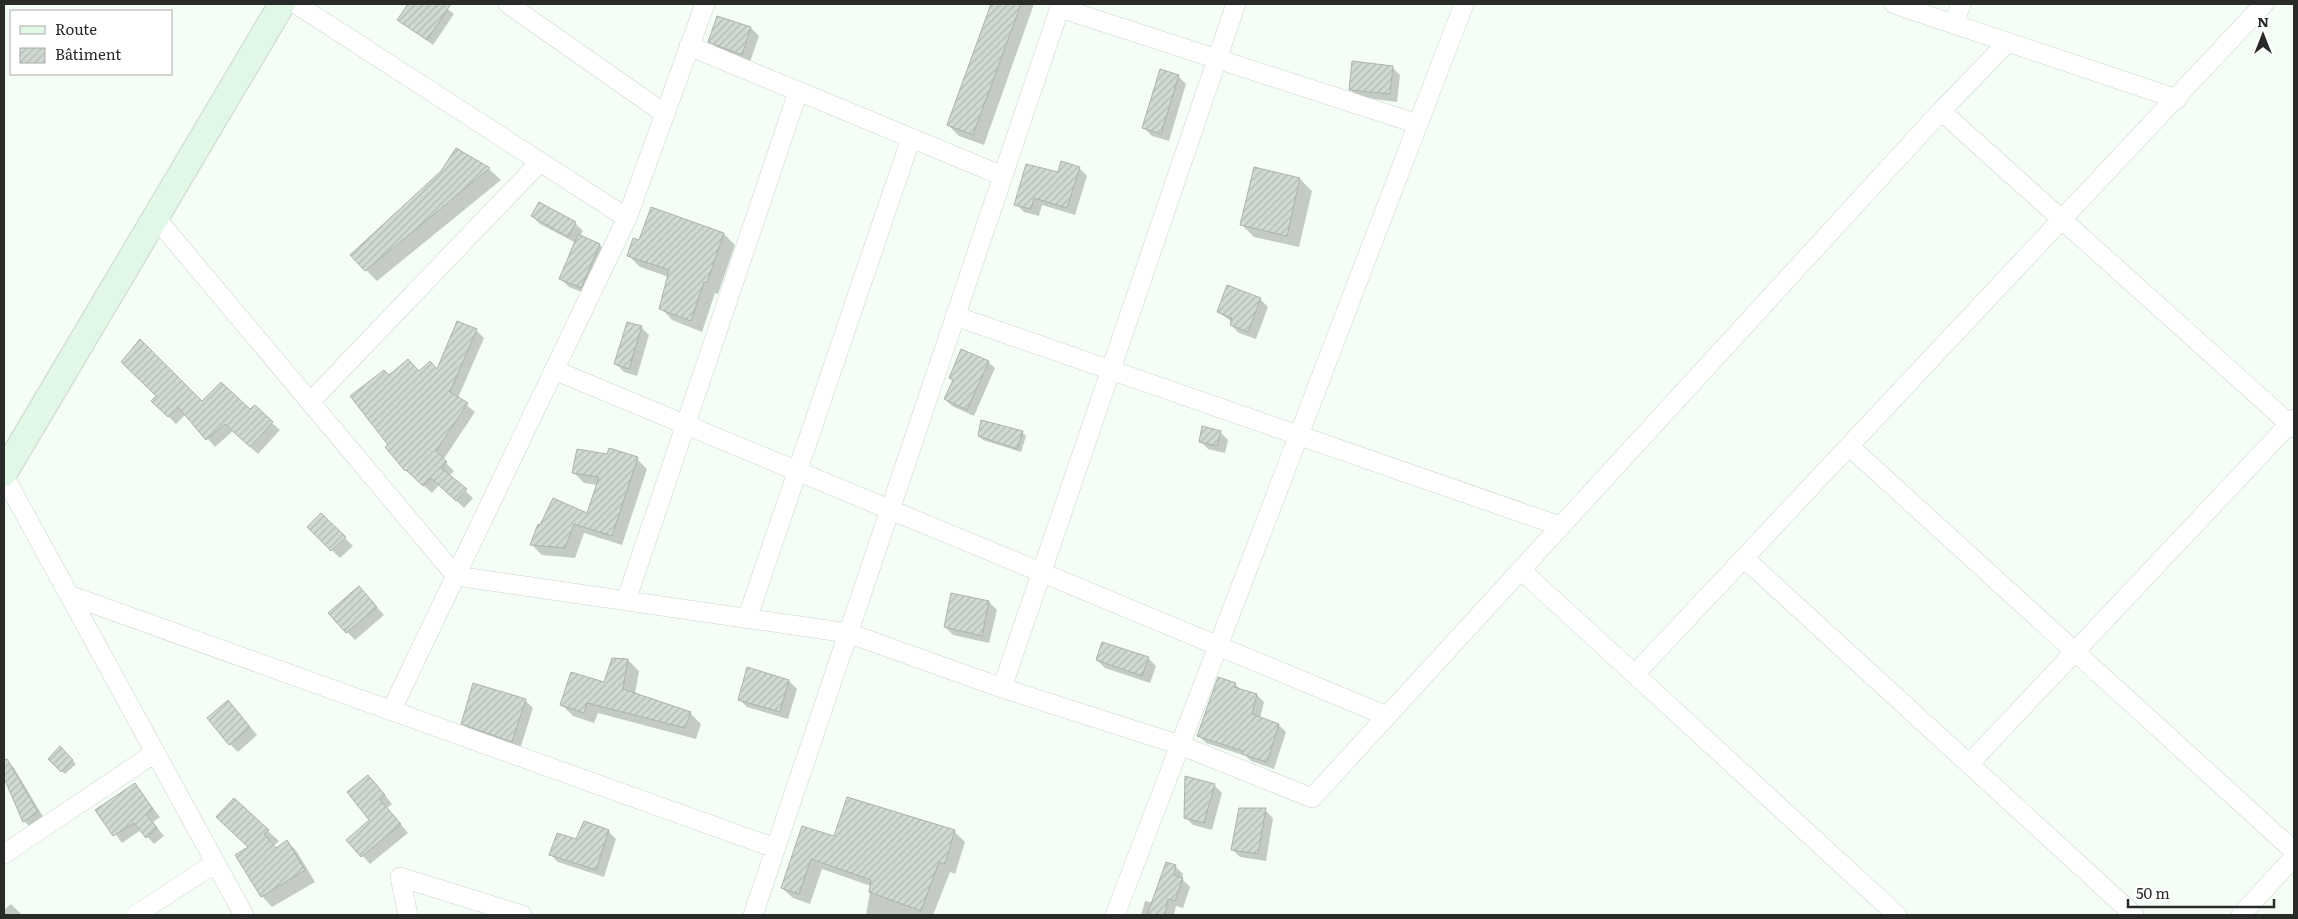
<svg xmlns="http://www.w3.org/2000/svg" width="2298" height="919" viewBox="0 0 2298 919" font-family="Literata,serif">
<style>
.shadow{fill:#0003}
.building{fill:url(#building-hatch);stroke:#abb3ac}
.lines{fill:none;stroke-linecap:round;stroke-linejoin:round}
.street-casing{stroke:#cbd4cc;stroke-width:20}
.secondary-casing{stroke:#cbd4cc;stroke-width:28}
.street{stroke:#fff;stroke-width:19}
.secondary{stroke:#e2f8e7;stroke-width:26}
</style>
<defs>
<pattern id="building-hatch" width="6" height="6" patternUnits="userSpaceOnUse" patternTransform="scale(1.25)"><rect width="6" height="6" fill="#d0d9d2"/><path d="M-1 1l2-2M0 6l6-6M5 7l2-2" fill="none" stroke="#b3bab4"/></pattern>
</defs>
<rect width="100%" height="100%" fill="#f4fef6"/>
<path class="shadow" d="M 410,4 L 441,4 L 454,14 L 433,45 L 399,20 Z
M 992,4 L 1034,4 L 984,145 L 959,136 L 948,125 Z
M 751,28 L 759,36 L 750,62 L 718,49 L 710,41 Z
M 1392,67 L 1400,75 L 1397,102 L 1358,97 L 1350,89 Z
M 1178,76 L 1186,84 L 1169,141 L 1152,136 L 1144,128 Z
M 456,149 L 489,169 L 501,180 L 377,281 L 366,270 L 442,172 Z
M 1079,168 L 1087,176 L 1075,215 L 1042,205 L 1039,216 L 1024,212 L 1016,204 L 1059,174 Z
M 1255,169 L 1300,179 L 1312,191 L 1299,247 L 1254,237 L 1242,225 Z
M 532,216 L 575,223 L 583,231 L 580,236 L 600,245 L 607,253 L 589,295 L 569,287 L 561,279 L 576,243 L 540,224 Z
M 724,234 L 735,245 L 718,294 L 715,293 L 702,332 L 672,320 L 661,308 L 669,277 L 640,267 L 629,256 L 640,241 Z
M 1260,299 L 1268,307 L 1256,339 L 1239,333 L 1231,325 L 1232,322 L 1218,312 Z
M 641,327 L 649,335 L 637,376 L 624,372 L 616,364 Z
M 476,330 L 484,338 L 458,398 L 475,412 L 443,460 L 454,471 L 449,476 L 473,498 L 464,508 L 439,485 L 432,493 L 406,470 L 387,447 L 390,445 L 390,377 L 438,371 Z
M 988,362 L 995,368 L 974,416 L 952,406 L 945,399 L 953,381 L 950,378 Z
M 153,401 L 202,403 L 272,423 L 280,430 L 258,454 L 233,431 L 215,447 L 186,414 L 176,424 Z
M 1022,432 L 1026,436 L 1021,452 L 983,440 L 979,436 Z
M 1220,432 L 1228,440 L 1225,453 L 1208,449 L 1200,441 Z
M 608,455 L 637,459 L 647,469 L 622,545 L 584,533 L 575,558 L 542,555 L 532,545 L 588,515 L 598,485 L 584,483 L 574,473 Z
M 321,515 L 353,546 L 340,558 L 308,527 Z
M 367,596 L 384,615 L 355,640 L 347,632 Z
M 989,602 L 997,610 L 989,643 L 953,635 L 945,627 Z
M 1148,658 L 1156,666 L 1150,683 L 1105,668 L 1097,660 Z
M 628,660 L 639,671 L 635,694 L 690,713 L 701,724 L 696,739 L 598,713 L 594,723 L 573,716 L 562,705 L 605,684 Z
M 789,681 L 797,689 L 788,719 L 747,707 L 739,699 Z
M 1235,684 L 1242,691 L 1257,695 L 1264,702 L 1260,718 L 1279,725 L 1286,732 L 1274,769 L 1251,761 L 1246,756 L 1206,743 L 1199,736 Z
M 525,700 L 533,708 L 520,749 L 471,731 L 463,723 Z
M 236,710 L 257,735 L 238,752 L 230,744 Z
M 60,748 L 76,764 L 65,774 L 49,759 Z
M 7,760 L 14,768 L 45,820 L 32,829 L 24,821 L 4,775 L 4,762 Z
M 376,784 L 392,804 L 387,808 L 408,833 L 370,864 L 348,840 L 371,820 Z
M 135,785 L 160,817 L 153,822 L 164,836 L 154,844 L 141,830 L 122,843 L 97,810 Z
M 1214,785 L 1222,793 L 1212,830 L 1193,825 L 1185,817 Z
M 848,798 L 955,832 L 965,842 L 955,874 L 950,872 L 933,915 L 866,915 L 871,886 L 822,869 L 810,904 L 793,898 L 782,888 L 803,828 L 835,838 Z
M 1265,810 L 1273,818 L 1266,861 L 1240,857 L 1232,849 Z
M 229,827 L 268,831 L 279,841 L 274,846 L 277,849 L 287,841 L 297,852 L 315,882 L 272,907 L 262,896 L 250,847 Z
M 608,831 L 616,839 L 604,877 L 558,862 L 550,854 Z
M 1175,866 L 1183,874 L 1182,879 L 1190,887 L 1183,908 L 1176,906 L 1174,915 L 1141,915 L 1145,901 L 1153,903 Z
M 11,904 L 22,915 L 4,915 L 4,910 Z"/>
<path class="building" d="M 408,4 L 451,4 L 427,40 L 397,20 Z
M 991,4 L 1021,4 L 973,135 L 947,125 Z
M 717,16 L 751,27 L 742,55 L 708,42 Z
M 1352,61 L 1393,66 L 1390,94 L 1349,90 Z
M 1160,69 L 1179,75 L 1161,134 L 1142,128 Z
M 456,148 L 490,168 L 365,271 L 350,255 L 441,171 Z
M 1061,161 L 1080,167 L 1067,208 L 1034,198 L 1031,209 L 1014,205 L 1026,164 L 1058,172 Z
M 1254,167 L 1300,178 L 1287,236 L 1240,225 Z
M 539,202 L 576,222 L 568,237 L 531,216 Z
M 651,207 L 724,233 L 707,283 L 704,282 L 691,321 L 659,309 L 669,270 L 627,256 L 633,238 L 639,240 Z
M 578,234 L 600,244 L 581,288 L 559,279 Z
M 1227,285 L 1261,298 L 1248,332 L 1230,325 L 1232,318 L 1217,312 Z
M 457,321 L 477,329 L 450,392 L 468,403 L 436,451 L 447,462 L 441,468 L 467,489 L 456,501 L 431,478 L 423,486 L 406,470 L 405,471 L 385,447 L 388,445 L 350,396 L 384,370 L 389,375 L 408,359 L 419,371 L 430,361 L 437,369 Z
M 627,322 L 642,326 L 629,369 L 614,364 Z
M 140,339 L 202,401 L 221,382 L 250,409 L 255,405 L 273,422 L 250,447 L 225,424 L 206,440 L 178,407 L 168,417 L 151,401 L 156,396 L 121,362 Z
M 961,349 L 989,361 L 967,410 L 944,399 L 953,380 L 949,378 Z
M 981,420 L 1023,431 L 1017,449 L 978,436 Z
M 1202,426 L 1221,431 L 1217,446 L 1199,442 Z
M 609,448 L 638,457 L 612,536 L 574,524 L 565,548 L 530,545 L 538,524 L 540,525 L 553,498 L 587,513 L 599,477 L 572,473 L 577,449 L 607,454 Z
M 321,513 L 346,537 L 331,551 L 307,527 Z
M 359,586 L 377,607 L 346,633 L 328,613 Z
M 951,593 L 989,601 L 982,636 L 944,627 Z
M 1102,642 L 1149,657 L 1142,676 L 1096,660 Z
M 612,658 L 628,659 L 623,689 L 691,712 L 685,728 L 587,703 L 584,713 L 560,705 L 571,672 L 604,682 Z
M 747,667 L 789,680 L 780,712 L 738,700 Z
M 1218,677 L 1236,683 L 1234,687 L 1257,694 L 1252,714 L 1279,724 L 1267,762 L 1242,754 L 1243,751 L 1197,736 Z
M 473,683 L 526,699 L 512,742 L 461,724 Z
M 228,700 L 250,727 L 229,745 L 207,718 Z
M 60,746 L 73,760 L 61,772 L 48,759 Z
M 7,759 L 38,812 L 23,822 L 4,778 L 4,760 Z
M 368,775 L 385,795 L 380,800 L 401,824 L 361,857 L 346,840 L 369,820 L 347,792 Z
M 1185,776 L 1215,784 L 1204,823 L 1184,818 Z
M 135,783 L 153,809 L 146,814 L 157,828 L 146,838 L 134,823 L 113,836 L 95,810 Z
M 847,797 L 955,830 L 945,864 L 939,862 L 921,911 L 869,892 L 871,880 L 811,859 L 799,894 L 781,888 L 802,826 L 834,836 Z
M 234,798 L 269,830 L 264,834 L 276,848 L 287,840 L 305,870 L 261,897 L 235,855 L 248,847 L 216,817 Z
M 1239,808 L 1266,808 L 1258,854 L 1231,850 Z
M 584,821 L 609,830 L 596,870 L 549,855 L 557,833 L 576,839 Z
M 1166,862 L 1176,865 L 1174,875 L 1183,878 L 1175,901 L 1168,899 L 1165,915 L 1147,915 Z"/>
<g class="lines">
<defs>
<path id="street" d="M 296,4 L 627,218
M 508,4 L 665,114
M 1894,4 L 2177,99
M 1060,8 L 1418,124
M 1954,24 L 1961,4
M 689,46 L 1003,176
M 1941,111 L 2294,428
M 155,217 L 456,576 L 848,633 L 1002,688 L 1180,745 L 1312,798 L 1941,111 L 2008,42
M 955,316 L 1560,526
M 554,370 L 1387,716
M 310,402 L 540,162
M 1849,446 L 2294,851
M 4,476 L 244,915
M 1744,558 L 2134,915
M 1521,570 L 1897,915
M 69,595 L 775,848
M 626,601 L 798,92
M 747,619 L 911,138
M 1635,674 L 2264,4
M 1002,688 L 1236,4
M 391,711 L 627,218 L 705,4
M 1969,764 L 2294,419
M 4,854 L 155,753
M 136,915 L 215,863
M 408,915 L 400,877 L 522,915
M 753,915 L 1061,4
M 1115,915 L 1464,4
M 2241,915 L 2294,857"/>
<path id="secondary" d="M 4,473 L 282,4"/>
</defs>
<use href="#street" class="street-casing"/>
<use href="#secondary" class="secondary-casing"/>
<use href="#street" class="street"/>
<use href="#secondary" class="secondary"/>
</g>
<rect width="2298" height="919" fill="none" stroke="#282b28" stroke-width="10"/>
<rect x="10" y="10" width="162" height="65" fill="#ffffff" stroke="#a9aaa9"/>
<rect x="20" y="26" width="25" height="8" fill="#e2f8e7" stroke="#a9aaa9"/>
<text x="55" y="35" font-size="15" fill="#282b28">Route</text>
<rect x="20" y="48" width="25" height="15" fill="url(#building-hatch)" stroke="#a9aaa9"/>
<text x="55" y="60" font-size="15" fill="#282b28">Bâtiment</text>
<g transform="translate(2263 35)" stroke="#ffffff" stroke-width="4" paint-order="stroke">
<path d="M0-4L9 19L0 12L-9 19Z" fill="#282b28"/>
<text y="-8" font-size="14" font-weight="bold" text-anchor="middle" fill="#282b28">N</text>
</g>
<path d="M2128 899v8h146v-8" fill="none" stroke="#282b28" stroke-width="2.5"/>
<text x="2136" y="899" font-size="15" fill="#282b28" stroke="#ffffff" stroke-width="4" paint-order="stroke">50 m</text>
</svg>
